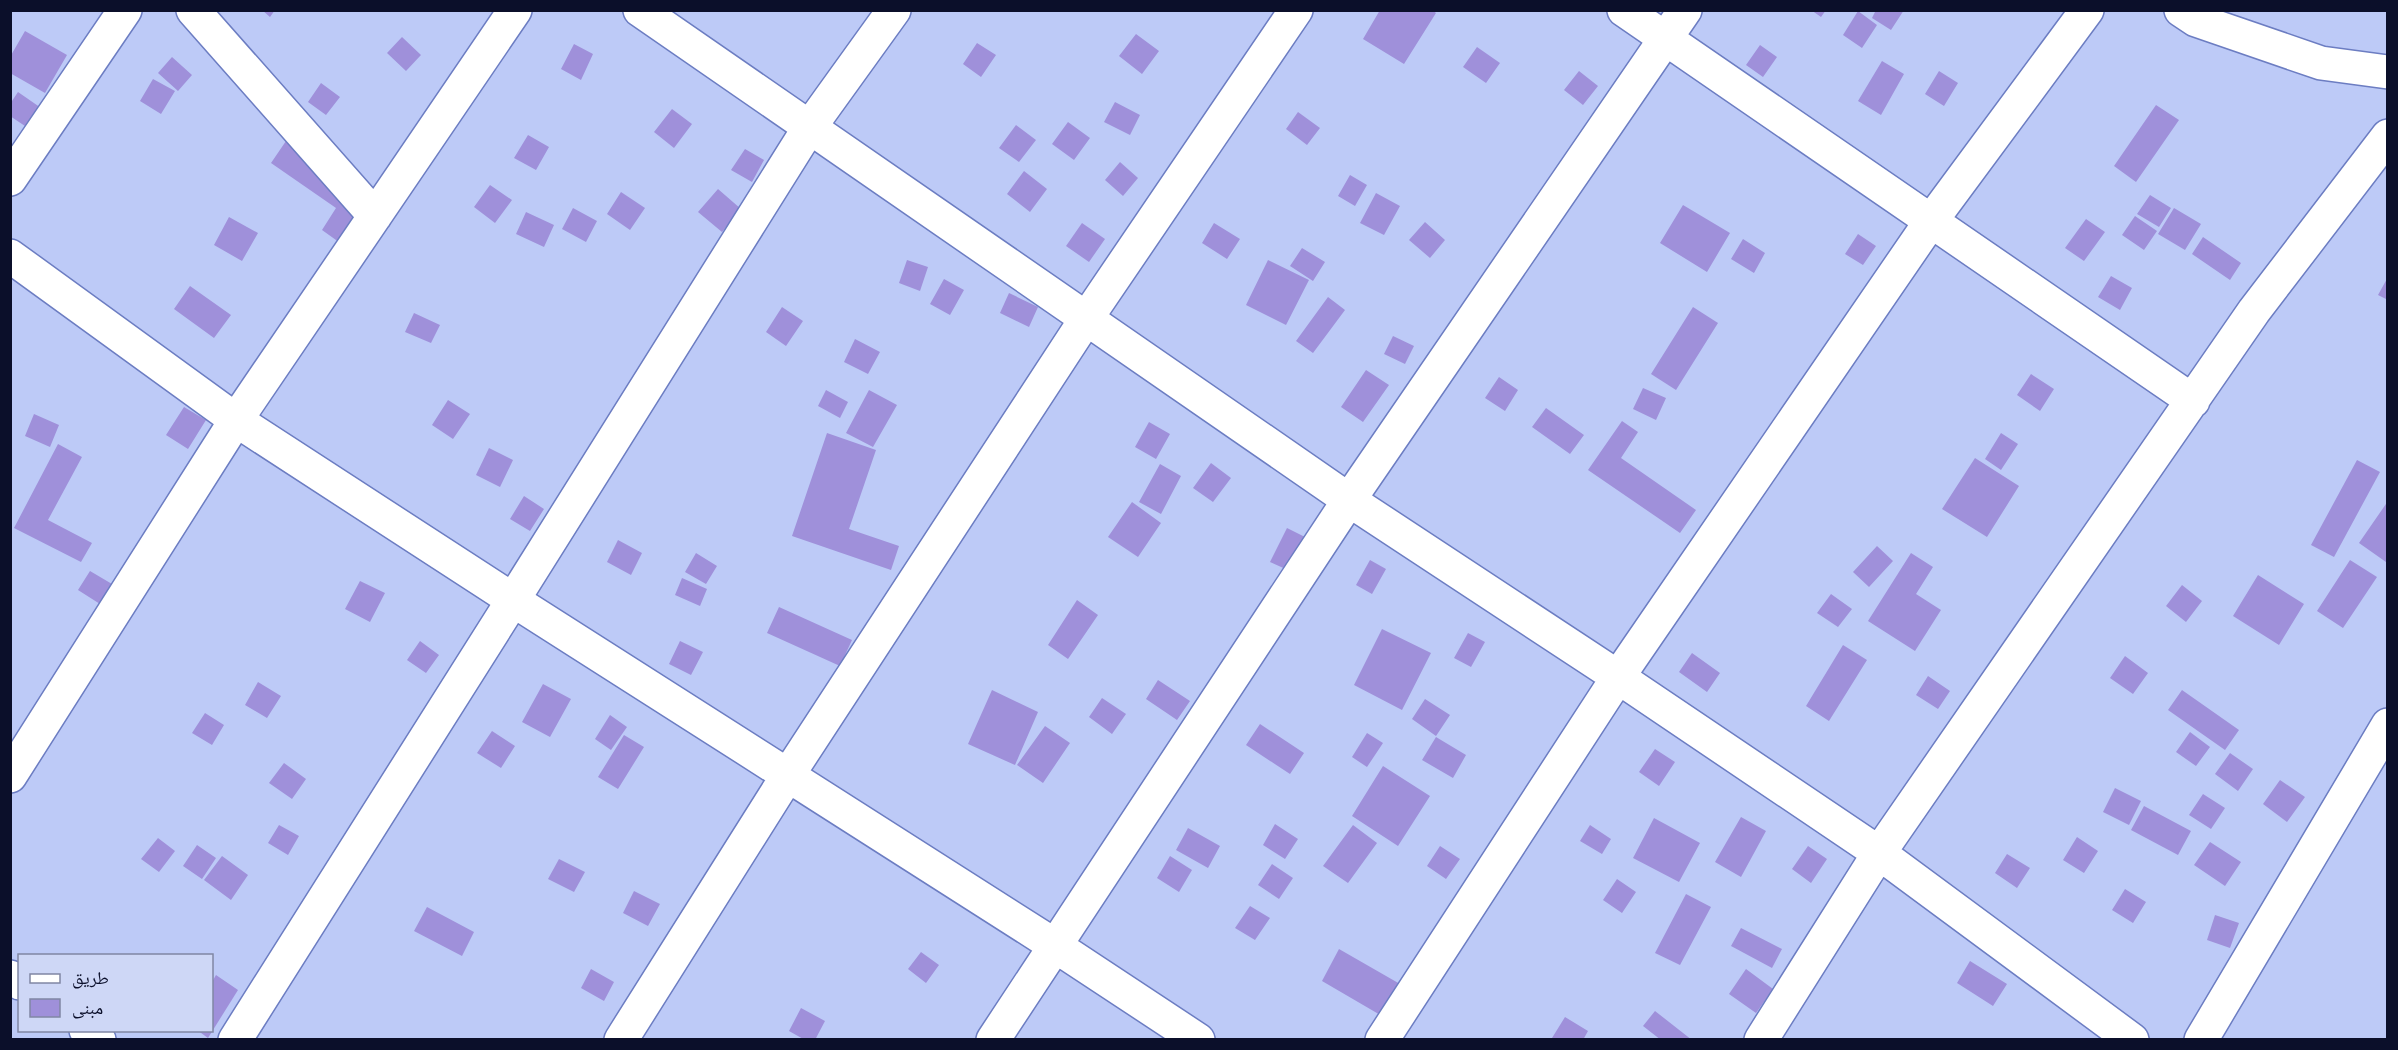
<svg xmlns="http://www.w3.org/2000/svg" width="2398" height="1050" viewBox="0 0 2398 1050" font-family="'Exo 2','Noto Naskh Arabic',sans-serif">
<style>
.building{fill:#9f90da}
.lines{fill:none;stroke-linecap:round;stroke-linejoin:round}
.minor-casing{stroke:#6c7dc2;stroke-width:36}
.minor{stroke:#fff;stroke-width:33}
</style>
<rect width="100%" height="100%" fill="#bdcaf7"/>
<path class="building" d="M 262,10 L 275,10 L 270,17 Z
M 1380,10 L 1432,10 L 1436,13 L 1404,64 L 1363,39 Z
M 1811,10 L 1826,10 L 1821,17 Z
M 1876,10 L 1904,10 L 1891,30 L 1872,18 Z
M 1858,11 L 1877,25 L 1862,48 L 1843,35 Z
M 25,31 L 67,55 L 45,93 L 10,73 L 10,57 Z
M 1136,34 L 1159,51 L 1142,74 L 1119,56 Z
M 402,37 L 421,55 L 406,71 L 387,53 Z
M 977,43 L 996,55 L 981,77 L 963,64 Z
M 574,44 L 593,54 L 581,80 L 561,69 Z
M 1760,45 L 1777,57 L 1763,77 L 1746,65 Z
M 1477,47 L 1500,63 L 1486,83 L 1463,67 Z
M 172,57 L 192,75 L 178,91 L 158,73 Z
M 1882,61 L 1904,74 L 1881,115 L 1858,101 Z
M 1579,71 L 1598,86 L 1583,105 L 1564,90 Z
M 1939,71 L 1958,83 L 1944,106 L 1925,94 Z
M 153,79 L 175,91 L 161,114 L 140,101 Z
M 321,83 L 340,97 L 326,115 L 308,102 Z
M 18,92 L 44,110 L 31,130 L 10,116 L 10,104 Z
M 1115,102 L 1140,115 L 1130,135 L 1104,122 Z
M 2156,105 L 2179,120 L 2136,182 L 2114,166 Z
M 672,109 L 692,124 L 674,148 L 654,132 Z
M 1298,112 L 1320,128 L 1307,145 L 1286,129 Z
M 1068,122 L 1090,138 L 1074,160 L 1052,144 Z
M 1016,125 L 1036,140 L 1019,162 L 999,148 Z
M 528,135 L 549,147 L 536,170 L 514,158 Z
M 286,141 L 373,201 L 343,245 L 322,230 L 336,208 L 271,163 Z
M 745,149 L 764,160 L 752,182 L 731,170 Z
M 1120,162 L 1138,178 L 1123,196 L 1105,180 Z
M 1024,171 L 1047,189 L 1030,212 L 1007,194 Z
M 1350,175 L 1367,185 L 1355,206 L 1338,196 Z
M 490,185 L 512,200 L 495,223 L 474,207 Z
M 718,189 L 741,209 L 722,232 L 698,212 Z
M 621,192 L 645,208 L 630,230 L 607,214 Z
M 1376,193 L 1400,206 L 1384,235 L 1360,223 Z
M 2150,195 L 2171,208 L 2159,227 L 2137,214 Z
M 1683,205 L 1730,233 L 1707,272 L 1660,243 Z
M 573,208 L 597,221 L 586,242 L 562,229 Z
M 2174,208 L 2201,224 L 2185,250 L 2158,234 Z
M 526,212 L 554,225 L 544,247 L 516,234 Z
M 2135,216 L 2157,231 L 2144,250 L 2122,235 Z
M 229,217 L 258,233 L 242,261 L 214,245 Z
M 2086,219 L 2105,232 L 2084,261 L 2065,248 Z
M 1425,222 L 1445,240 L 1430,258 L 1409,240 Z
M 1082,223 L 1105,239 L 1089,262 L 1066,246 Z
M 1214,223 L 1240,239 L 1227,259 L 1202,243 Z
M 1858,234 L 1876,246 L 1863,265 L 1845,254 Z
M 2203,237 L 2241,263 L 2230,280 L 2192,254 Z
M 1743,239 L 1765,253 L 1754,273 L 1731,259 Z
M 1302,248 L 1325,262 L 1313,281 L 1290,266 Z
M 907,260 L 928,267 L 920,291 L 899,283 Z
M 1268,260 L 1309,280 L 1286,325 L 1246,305 Z
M 2111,276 L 2132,288 L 2120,310 L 2098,297 Z
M 2388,277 L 2388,300 L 2378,295 Z
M 944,279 L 964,290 L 950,315 L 930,304 Z
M 190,286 L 231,315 L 214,338 L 174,309 Z
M 1009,293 L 1038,307 L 1029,327 L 1000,313 Z
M 1328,297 L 1345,310 L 1313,353 L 1296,341 Z
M 782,307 L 803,321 L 786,346 L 766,332 Z
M 1693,307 L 1718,323 L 1676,390 L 1651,374 Z
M 414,313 L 440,325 L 431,343 L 405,332 Z
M 1393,336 L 1414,346 L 1405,364 L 1384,354 Z
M 855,339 L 880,352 L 868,374 L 844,362 Z
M 1366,370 L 1389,385 L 1363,422 L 1341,407 Z
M 2031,374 L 2054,389 L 2040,411 L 2017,395 Z
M 1499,377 L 1518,390 L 1505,411 L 1485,398 Z
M 1643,388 L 1666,398 L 1656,420 L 1633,409 Z
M 826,390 L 848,402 L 840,418 L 818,406 Z
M 869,390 L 897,405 L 873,447 L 846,433 Z
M 448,400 L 470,414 L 453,439 L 432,425 Z
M 184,407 L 206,420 L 188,449 L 166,435 Z
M 1546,408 L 1584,435 L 1570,454 L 1532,427 Z
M 34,414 L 59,425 L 50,447 L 25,436 Z
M 1622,421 L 1638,432 L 1621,458 L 1696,510 L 1680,533 L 1588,470 Z
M 1149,422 L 1170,434 L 1156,459 L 1135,447 Z
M 827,433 L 876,450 L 849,529 L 899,546 L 891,570 L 792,536 Z
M 2001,433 L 2018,444 L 2001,470 L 1985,459 Z
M 58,444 L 82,457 L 48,520 L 92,543 L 81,562 L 14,528 Z
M 489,448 L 513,460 L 500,487 L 476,475 Z
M 1975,458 L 2019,486 L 1987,537 L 1942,509 Z
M 2357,460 L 2380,472 L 2334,557 L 2311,545 Z
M 1211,463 L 1231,478 L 1213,502 L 1193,488 Z
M 1160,464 L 1181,476 L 1161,514 L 1139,502 Z
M 524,496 L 544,509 L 530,531 L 510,519 Z
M 2388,501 L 2388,560 L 2386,562 L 2359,543 Z
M 1132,502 L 1161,523 L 1138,557 L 1108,537 Z
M 1287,528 L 1307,538 L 1290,571 L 1270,562 Z
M 618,540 L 642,553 L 631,575 L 607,562 Z
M 1877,546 L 1893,561 L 1869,587 L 1853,572 Z
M 696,553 L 717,566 L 706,584 L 685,572 Z
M 1911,553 L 1933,567 L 1916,594 L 1941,610 L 1915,651 L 1868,621 Z
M 1370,560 L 1386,569 L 1372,594 L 1356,585 Z
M 2350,560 L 2377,577 L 2343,628 L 2317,611 Z
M 90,571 L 112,584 L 100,604 L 78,590 Z
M 2258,575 L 2304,604 L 2279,645 L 2233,616 Z
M 682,578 L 707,589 L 700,606 L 675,595 Z
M 360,581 L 385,593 L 370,622 L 345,609 Z
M 2182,585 L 2202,601 L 2186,622 L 2166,606 Z
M 1831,594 L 1852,609 L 1838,627 L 1817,613 Z
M 1077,600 L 1098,615 L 1068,659 L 1048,645 Z
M 779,607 L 852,640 L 840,666 L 767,633 Z
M 1382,629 L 1431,653 L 1402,710 L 1354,685 Z
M 1468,633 L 1485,642 L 1471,667 L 1454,658 Z
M 420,641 L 439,655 L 426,673 L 407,660 Z
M 680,641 L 703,652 L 691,675 L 669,664 Z
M 1843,645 L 1867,660 L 1829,721 L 1806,706 Z
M 1692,653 L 1720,673 L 1707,692 L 1679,672 Z
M 2125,656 L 2148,673 L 2133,694 L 2110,678 Z
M 1928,676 L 1950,691 L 1938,709 L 1916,695 Z
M 1158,680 L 1190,701 L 1177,720 L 1146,699 Z
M 258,682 L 281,696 L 267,718 L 245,705 Z
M 543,684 L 571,699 L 550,737 L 522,722 Z
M 992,690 L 1038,712 L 1015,765 L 968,744 Z
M 2182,690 L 2239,730 L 2225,750 L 2168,710 Z
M 1102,698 L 1126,714 L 1112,734 L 1089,717 Z
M 1425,699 L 1450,715 L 1436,736 L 1412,719 Z
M 205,713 L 224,725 L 212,745 L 192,733 Z
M 610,715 L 627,727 L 611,750 L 595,739 Z
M 1260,724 L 1304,753 L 1290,774 L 1246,745 Z
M 1045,726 L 1070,743 L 1043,783 L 1017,765 Z
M 492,731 L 515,746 L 501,768 L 477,753 Z
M 2190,732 L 2210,747 L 2196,766 L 2176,752 Z
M 1367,733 L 1383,743 L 1367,767 L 1352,757 Z
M 624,735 L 644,747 L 618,789 L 598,777 Z
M 1436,737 L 1466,755 L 1453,778 L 1422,760 Z
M 1655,749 L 1675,762 L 1659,786 L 1639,772 Z
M 2230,753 L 2253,769 L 2238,791 L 2215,774 Z
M 284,763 L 306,779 L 292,799 L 269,783 Z
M 1383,766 L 1430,796 L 1398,846 L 1352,816 Z
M 2280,780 L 2305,797 L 2287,822 L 2263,804 Z
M 2115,788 L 2141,801 L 2129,825 L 2103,812 Z
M 2203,794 L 2225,808 L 2211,829 L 2189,815 Z
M 2144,806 L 2191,831 L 2178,855 L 2131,830 Z
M 1741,817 L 1766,831 L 1741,877 L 1715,862 Z
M 1654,818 L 1700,843 L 1679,882 L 1633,858 Z
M 1275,824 L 1298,839 L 1285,859 L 1263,845 Z
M 279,825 L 299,836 L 288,855 L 268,843 Z
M 1353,825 L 1377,843 L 1348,883 L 1323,866 Z
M 1590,825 L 1611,839 L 1602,854 L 1580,841 Z
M 1188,828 L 1220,846 L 1208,868 L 1176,850 Z
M 2077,837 L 2098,851 L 2084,873 L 2063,860 Z
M 158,838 L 175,851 L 159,872 L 141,859 Z
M 2210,842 L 2241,862 L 2225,886 L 2194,865 Z
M 197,845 L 216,858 L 202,879 L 183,866 Z
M 1440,846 L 1460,859 L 1446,879 L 1427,866 Z
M 1808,846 L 1827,859 L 1811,883 L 1792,869 Z
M 2007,854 L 2030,868 L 2017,888 L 1995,873 Z
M 222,856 L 248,875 L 231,900 L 204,880 Z
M 1170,856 L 1192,870 L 1179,892 L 1157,878 Z
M 559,859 L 585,872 L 574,892 L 548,879 Z
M 1272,864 L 1293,878 L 1279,899 L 1258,885 Z
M 1617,879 L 1636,892 L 1622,913 L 1603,900 Z
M 2125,889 L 2146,902 L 2133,923 L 2112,910 Z
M 634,891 L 660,904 L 648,926 L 623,913 Z
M 1686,894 L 1711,907 L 1680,965 L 1655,953 Z
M 1250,906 L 1270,918 L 1255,940 L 1235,928 Z
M 427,907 L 474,932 L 462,956 L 414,931 Z
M 2215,915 L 2239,923 L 2230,948 L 2207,940 Z
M 1741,928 L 1782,949 L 1772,968 L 1731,946 Z
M 1339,949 L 1400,984 L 1382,1016 L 1322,981 Z
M 921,952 L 939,965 L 926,983 L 908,969 Z
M 1970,961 L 2007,984 L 1993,1006 L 1957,983 Z
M 591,969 L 614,982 L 604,1001 L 581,988 Z
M 1746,969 L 1773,989 L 1756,1013 L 1729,994 Z
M 216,975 L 238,990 L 208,1038 L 197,1030 L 212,1030 L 212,982 Z
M 801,1008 L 825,1021 L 815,1040 L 805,1040 L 789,1031 Z
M 1655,1011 L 1692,1040 L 1661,1040 L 1643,1026 Z
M 1565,1017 L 1588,1031 L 1583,1040 L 1552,1038 Z"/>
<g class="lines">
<defs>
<path id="minor" d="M 193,10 L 375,216
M 640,10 L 1349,500 L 1618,677 L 1879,853 L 2132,1040
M 1624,10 L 2193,401
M 2181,10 L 2196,20 L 2321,63 L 2388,72
M 10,179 L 125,10
M 10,256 L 236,420 L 513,600 L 1054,945 L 1198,1040
M 10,776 L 236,420 L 515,10
M 10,977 L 20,983
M 86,1030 L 99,1040
M 235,1040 L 513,600 L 809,128 L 894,10
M 621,1040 L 788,775 L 1086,319 L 1296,10
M 993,1040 L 1349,500 L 1685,10
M 1382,1040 L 1618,677 L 1931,221 L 2087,10
M 1761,1040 L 1879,853 L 2254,311 L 2388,136
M 2201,1040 L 2388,725"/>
</defs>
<use href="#minor" class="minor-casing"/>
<use href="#minor" class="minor"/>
</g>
<rect width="2398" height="1050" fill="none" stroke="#0b0f2a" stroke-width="24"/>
<rect x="18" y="954" width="195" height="78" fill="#ced7f6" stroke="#8087a4" stroke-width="1.5"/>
<rect x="30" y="974" width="30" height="9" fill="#ffffff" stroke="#8087a4" stroke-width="1.5"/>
<text x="72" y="984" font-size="18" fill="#0b0f2a">طريق</text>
<rect x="30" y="999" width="30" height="18" fill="#9f90da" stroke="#8087a4" stroke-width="1.5"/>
<text x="72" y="1014" font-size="18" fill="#0b0f2a">مبنى</text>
</svg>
